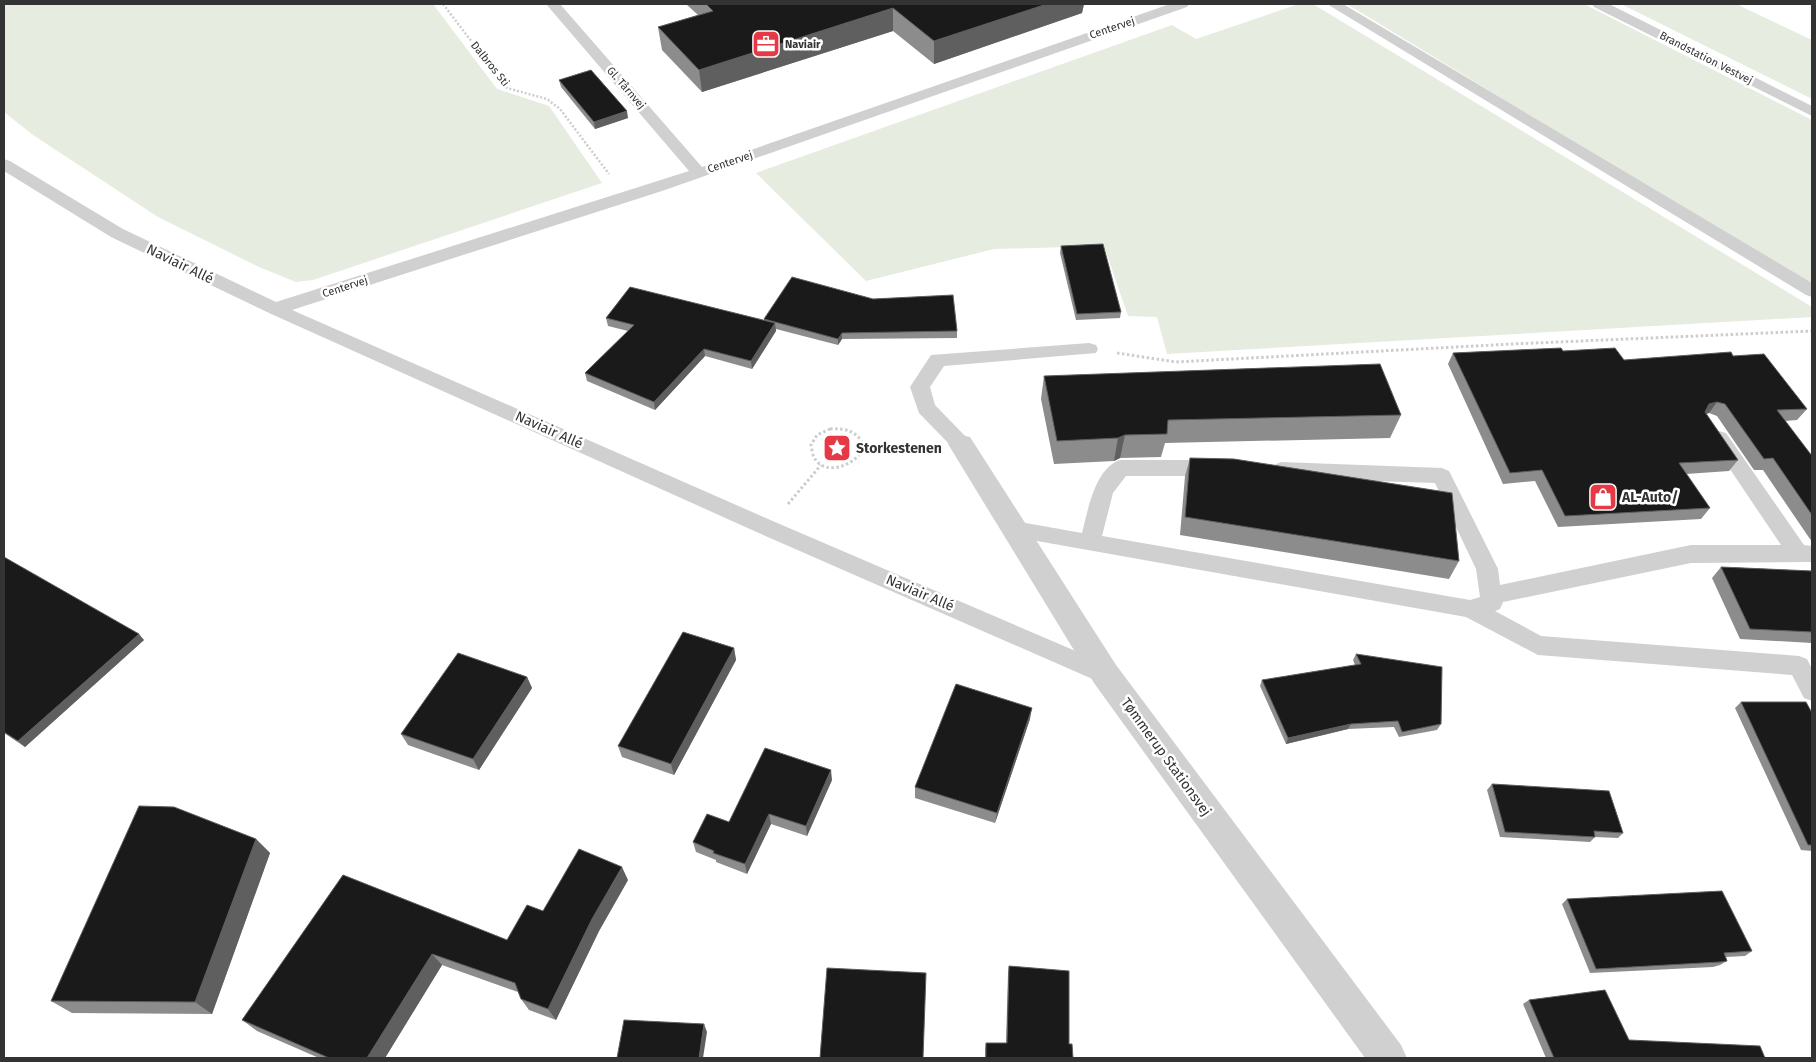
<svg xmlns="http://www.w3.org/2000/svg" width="1816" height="1062" viewBox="0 0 1816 1062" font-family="'Fira Sans',sans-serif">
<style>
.green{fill:#e6ecdf}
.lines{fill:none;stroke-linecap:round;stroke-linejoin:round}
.path-far1{stroke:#cdcdcd;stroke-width:2.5;stroke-dasharray:2 2;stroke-linecap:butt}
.path{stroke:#cdcdcd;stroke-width:3;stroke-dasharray:2.5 2.5;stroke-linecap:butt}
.lane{fill:#d0d0d0;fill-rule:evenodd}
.street{fill:#d0d0d0;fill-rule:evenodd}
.wall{fill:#8c8c8c}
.shaded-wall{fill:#5f5f5f}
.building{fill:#1a1a1a;stroke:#5f5f5f}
.labels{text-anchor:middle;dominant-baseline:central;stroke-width:5;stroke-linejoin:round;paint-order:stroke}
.far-street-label{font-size:11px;fill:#333;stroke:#fff}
.far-poi-label{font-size:11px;font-weight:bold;fill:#333;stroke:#fff;text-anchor:start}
.street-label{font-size:14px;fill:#333;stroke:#fff}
.poi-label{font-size:14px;font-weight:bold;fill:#333;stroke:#fff;text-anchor:start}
</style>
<rect width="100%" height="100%" fill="#fff"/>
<path class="green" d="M 4,4 L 433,4 L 497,89 L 549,106 L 602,183 L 313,280 L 296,282 L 259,267 L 158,217 L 33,135 L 4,112 Z
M 1299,4 L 1313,4 L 1812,307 L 1812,317 L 1167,354 L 1157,317 L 1128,316 L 1104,246 L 994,249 L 866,281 L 756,173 L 1172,25 L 1196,39 Z
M 1347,4 L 1584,4 L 1812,120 L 1812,287 Z
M 1621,4 L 1736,4 L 1812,40 L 1812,99 Z"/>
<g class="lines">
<path class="path-far1" d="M 443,4 L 507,88 L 547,99 L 560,109 L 609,174"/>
<path class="path" d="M 1117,353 L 1176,362 L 1512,344 L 1812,331
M 830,429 C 846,428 857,431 864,446 C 858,465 824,478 814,457 C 812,454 812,448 811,445 L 817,435 Z
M 788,504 L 821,465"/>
<path class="lane" d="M 546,4 L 560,4 L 702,167 L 1170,4 L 1189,4 L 1187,7 L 662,191 L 292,310 L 775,522 L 1113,667 L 1117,674 L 1113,681 L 1105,684 L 1097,681 L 761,534 L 269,313 L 111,237 L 4,171 L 4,159 L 10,161 L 123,229 L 276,302 L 689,171 Z
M 1327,4 L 1343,4 L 1812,283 L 1812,297 L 1806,295 Z
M 1592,4 L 1609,4 L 1812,106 L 1812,116 L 1594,7 Z
M 1089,343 L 1096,345 L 1098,349 L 1096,353 L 944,366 L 930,387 L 935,405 L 968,439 L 971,444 L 968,449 L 961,451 L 954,449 L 919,413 L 910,387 L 931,355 Z
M 1719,431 L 1726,433 L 1804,545 L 1812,546 L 1812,562 L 1691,563 L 1503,602 L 1500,609 L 1495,611 L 1541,636 L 1799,656 L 1807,659 L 1812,669 L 1812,701 L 1804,698 L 1792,675 L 1538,655 L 1466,617 L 1014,537 L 1006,535 L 1003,529 L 1006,523 L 1014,521 L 1082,533 C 1088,510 1095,468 1120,460 L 1216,460 L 1223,463 L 1226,468 L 1223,473 L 1216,476 L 1126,476 L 1113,493 L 1102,536 L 1470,600 L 1480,597 L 1476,569 L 1435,483 L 1281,478 L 1274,475 L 1271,470 L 1274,465 L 1281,462 L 1442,468 L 1449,471 L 1498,569 L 1500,585 L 1691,545 L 1781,545 L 1709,438 L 1712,433 Z"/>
<path class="street" d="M 961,435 L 970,437 L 1116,665 L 1401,1045 L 1407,1058 L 1365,1058 L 1094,683 L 948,444 L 952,437 Z"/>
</g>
<path class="wall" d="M 686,4 L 1084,4 L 1082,13 L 934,64 L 893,31 L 702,92 L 662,50 L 658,27 L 698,15 Z
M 559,80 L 628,118 L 595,129 L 561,87 Z
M 1061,246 L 1121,312 L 1120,318 L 1076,320 L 1060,253 Z
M 606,318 L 764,320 L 764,319 L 957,331 L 957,338 L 842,339 L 838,345 L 776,329 L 776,331 L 752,369 L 705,356 L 655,410 L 587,381 L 585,373 L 628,331 L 608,326 Z
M 1563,351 L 1624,360 L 1733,356 L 1807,409 L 1797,420 L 1785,421 L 1812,456 L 1812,542 L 1763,470 L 1754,470 L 1717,416 L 1709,413 L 1706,414 L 1738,460 L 1729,471 L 1686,474 L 1710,508 L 1701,519 L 1558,527 L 1535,481 L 1503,484 L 1448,364 L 1453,353 Z
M 1044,376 L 1401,415 L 1390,438 L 1165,443 L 1161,457 L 1120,458 L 1114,461 L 1054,464 L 1041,399 Z
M 1190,458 L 1459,561 L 1449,579 L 1180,535 L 1185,476 Z
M 4,557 L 144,640 L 25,747 L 4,733 Z
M 1721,567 L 1812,571 L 1812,643 L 1740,639 L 1712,578 Z
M 734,648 L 736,660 L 674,775 L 622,757 L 618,746 Z
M 1356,654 L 1441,724 L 1437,730 L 1399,737 L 1394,727 L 1348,729 L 1286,744 L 1260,686 L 1262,680 L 1355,665 L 1353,660 Z
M 527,677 L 532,688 L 479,770 L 408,745 L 401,734 Z
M 1741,702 L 1812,713 L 1812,851 L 1801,850 L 1735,708 Z
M 1030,719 L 995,823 L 915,798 L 915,787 Z
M 832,780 L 807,836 L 771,824 L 747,874 L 716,862 L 716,860 L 696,852 L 693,842 L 729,822 Z
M 1492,784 L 1623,833 L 1618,838 L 1595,837 L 1590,842 L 1500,837 L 1487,790 Z
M 256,839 L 270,853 L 212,1014 L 72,1013 L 51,1001 Z
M 343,875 L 507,940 L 628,880 L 599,931 L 556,1020 L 529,1010 L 521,999 L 518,992 L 442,965 L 385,1058 L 319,1058 L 257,1031 L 242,1020 Z
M 1567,899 L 1752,951 L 1745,956 L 1726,957 L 1727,961 L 1720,965 L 1713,967 L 1590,973 L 1562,904 Z
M 1009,966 L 1069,1044 L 1073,1058 L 985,1058 L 985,1050 L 986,1043 L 1006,1043 L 1008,973 Z
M 1529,1000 L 1629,1040 L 1765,1058 L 1546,1058 L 1523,1004 Z"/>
<path class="shaded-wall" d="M 1047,4 L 1084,4 L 1082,13 L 934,64 L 934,41 Z
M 893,8 L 893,31 L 702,92 L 699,70 Z
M 627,111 L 628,118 L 595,129 L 594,122 Z
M 775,323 L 776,331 L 752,369 L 751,361 Z
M 842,333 L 842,339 L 838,345 L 838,339 Z
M 704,349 L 705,356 L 655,410 L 654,402 Z
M 1717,402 L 1709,413 L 1700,415 L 1709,404 Z
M 1125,435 L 1120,458 L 1114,461 L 1118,438 Z
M 139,634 L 144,640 L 25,747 L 18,741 Z
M 734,648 L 736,660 L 674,775 L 671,764 Z
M 527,677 L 532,688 L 479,770 L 473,759 Z
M 1032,708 L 1030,719 L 995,823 L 997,813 Z
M 1351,724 L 1348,729 L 1286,744 L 1288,738 Z
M 831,770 L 832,780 L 807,836 L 806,826 Z
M 769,814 L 771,824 L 747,874 L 745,864 Z
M 256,839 L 270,853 L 212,1014 L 195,1002 Z
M 622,867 L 628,880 L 599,931 L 556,1020 L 548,1009 L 592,919 Z
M 432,954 L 442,965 L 385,1058 L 367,1058 Z
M 704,1024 L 707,1032 L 703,1058 L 699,1058 Z"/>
<path class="building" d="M 706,4 L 1047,4 L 934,41 L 893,8 L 699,70 L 658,27 L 713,11 Z
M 591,70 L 627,111 L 594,122 L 559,80 Z
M 1103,244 L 1121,312 L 1077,314 L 1061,246 Z
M 792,277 L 873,299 L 953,295 L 957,331 L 842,333 L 838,339 L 764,319 Z
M 630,287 L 775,323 L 751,361 L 704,349 L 654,402 L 585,373 L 634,325 L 606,318 Z
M 1561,348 L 1563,351 L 1615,348 L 1624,360 L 1731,352 L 1733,356 L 1764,354 L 1807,409 L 1777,410 L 1812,456 L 1812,515 L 1773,458 L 1764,459 L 1725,404 L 1717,402 L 1709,404 L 1705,412 L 1738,460 L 1679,463 L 1710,508 L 1565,516 L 1542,470 L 1510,473 L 1453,353 Z
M 1380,364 L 1401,415 L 1168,420 L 1167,434 L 1125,435 L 1118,438 L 1057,441 L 1044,376 Z
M 1190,458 L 1234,459 L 1452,493 L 1459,561 L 1185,517 Z
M 4,557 L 139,634 L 18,741 L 4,732 Z
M 1721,567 L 1812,571 L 1812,632 L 1750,629 Z
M 683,632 L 734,648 L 671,764 L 618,746 Z
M 458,653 L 527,677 L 473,759 L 401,734 Z
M 1356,654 L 1442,667 L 1441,724 L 1402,732 L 1398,721 L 1351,724 L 1288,738 L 1262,680 L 1361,664 Z
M 956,684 L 1032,708 L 997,813 L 915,787 Z
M 1741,702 L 1806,702 L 1812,713 L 1812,845 L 1808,845 Z
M 765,748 L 831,770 L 806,826 L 769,814 L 745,864 L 713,853 L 714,851 L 693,842 L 707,814 L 729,822 Z
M 1492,784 L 1609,791 L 1623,833 L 1594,831 L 1595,837 L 1505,832 Z
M 139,806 L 174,807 L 256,839 L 195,1002 L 51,1001 Z
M 579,849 L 622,867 L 592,919 L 548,1009 L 521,999 L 515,983 L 432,954 L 367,1058 L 329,1058 L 242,1020 L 343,875 L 507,940 L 527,905 L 543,911 Z
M 1722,891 L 1752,951 L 1724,953 L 1727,961 L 1720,962 L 1596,969 L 1567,899 Z
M 1009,966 L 1069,971 L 1069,1044 L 1072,1044 L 1073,1058 L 986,1058 L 986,1043 L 1007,1043 Z
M 827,968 L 926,973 L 923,1058 L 820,1058 Z
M 1605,990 L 1629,1040 L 1760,1046 L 1765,1058 L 1554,1058 L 1529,1000 Z
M 624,1020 L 704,1024 L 699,1058 L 617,1058 Z"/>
<defs>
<symbol id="office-square" viewBox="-11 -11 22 22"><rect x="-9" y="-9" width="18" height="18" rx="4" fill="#e63946" stroke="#fff"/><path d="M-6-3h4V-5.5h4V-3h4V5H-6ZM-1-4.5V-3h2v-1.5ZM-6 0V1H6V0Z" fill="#fff"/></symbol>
<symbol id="sight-square" viewBox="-11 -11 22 22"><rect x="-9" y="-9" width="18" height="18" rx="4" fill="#e63946" stroke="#fff"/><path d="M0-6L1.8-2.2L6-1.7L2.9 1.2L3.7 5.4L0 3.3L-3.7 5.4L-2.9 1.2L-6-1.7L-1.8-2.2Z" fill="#fff"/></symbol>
<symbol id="shop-square" viewBox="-11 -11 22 22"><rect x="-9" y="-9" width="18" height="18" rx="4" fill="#e63946" stroke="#fff"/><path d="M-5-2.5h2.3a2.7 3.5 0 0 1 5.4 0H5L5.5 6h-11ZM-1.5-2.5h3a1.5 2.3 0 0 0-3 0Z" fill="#fff"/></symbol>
</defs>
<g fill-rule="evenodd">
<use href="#office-square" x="750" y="28" width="32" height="32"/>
<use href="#sight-square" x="821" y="432" width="32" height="32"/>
<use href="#shop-square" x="1587" y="481" width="32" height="32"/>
</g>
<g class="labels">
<g class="far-street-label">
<text transform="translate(1112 28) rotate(-19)">Centervej</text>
<text transform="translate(1706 58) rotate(27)">Brandstation Vestvej</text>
<text transform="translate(490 64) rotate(51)">Dalbros Sti</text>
<text transform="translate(626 88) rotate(49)">Gl. Tårnvej</text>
<text transform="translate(730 162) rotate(-19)">Centervej</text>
<text transform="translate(345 287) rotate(-18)">Centervej</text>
</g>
<g class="far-poi-label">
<text x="785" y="44">Naviair</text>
</g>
<g class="street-label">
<text transform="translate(180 264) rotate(26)">Naviair Allé</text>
<text transform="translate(549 430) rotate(24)">Naviair Allé</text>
<text transform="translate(920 593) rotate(23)">Naviair Allé</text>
<text transform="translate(1166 757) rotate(54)">Tømmerup Stationsvej</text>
</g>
<g class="poi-label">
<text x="856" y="448">Storkestenen</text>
<text x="1622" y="497">AL-Auto/</text>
</g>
</g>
<rect width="1816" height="1062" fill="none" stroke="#333333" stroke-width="10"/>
</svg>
